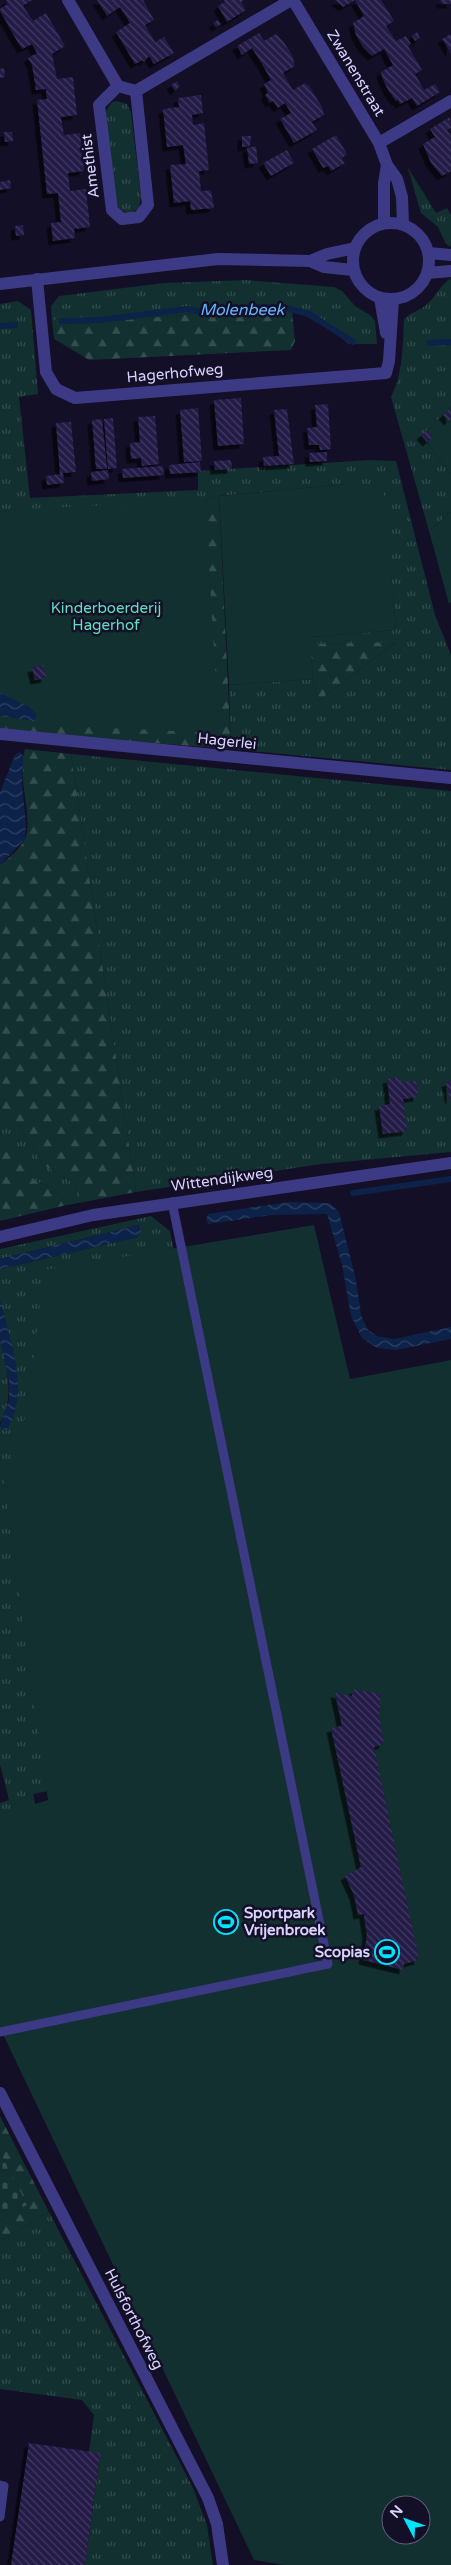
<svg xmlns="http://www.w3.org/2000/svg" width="451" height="2565" viewBox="0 0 451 2565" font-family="'Varela Round',sans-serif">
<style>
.grass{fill:url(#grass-tufts)}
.forest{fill:url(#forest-firs)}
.cemetery{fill:url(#cemetery-stones)}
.green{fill:#12302f;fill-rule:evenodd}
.water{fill:url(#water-waves)}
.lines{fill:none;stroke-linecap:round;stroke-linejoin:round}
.stream{stroke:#0c2248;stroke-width:6}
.building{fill:url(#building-back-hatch);filter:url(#shadow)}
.service{stroke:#3d3a85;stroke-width:9}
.minor{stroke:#3d3a85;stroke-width:12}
.tertiary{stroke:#3d3a85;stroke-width:12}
.labels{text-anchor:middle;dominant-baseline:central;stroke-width:5;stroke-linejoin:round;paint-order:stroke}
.street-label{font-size:15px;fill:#d9d4ff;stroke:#130f26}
.park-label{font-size:15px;fill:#5fe0c0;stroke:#130f26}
.poi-label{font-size:15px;font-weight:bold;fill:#d9d4ff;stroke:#130f26;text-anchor:start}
.water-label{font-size:16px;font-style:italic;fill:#62b6ff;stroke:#130f26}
</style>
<defs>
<pattern id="grass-tufts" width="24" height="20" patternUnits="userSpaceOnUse" patternTransform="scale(1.25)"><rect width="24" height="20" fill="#12302f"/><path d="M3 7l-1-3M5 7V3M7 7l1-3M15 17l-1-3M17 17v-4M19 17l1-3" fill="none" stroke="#344d4e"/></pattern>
<pattern id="forest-firs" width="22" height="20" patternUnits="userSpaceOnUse" patternTransform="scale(1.25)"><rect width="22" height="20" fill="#12302f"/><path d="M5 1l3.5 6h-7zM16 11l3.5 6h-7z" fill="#344d4e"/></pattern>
<pattern id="cemetery-stones" width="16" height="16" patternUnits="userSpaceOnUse" patternTransform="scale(1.25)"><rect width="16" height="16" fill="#12302f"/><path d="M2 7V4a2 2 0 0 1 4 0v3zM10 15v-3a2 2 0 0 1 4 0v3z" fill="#344d4e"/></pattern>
<pattern id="water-waves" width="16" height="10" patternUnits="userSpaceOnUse" patternTransform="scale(1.25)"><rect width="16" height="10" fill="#0c2248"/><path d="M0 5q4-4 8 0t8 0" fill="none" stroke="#2f4163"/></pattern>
<pattern id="building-back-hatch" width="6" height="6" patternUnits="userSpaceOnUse" patternTransform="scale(1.25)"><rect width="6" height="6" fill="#241b47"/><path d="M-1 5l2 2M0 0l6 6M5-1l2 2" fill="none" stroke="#433b63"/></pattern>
<filter id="shadow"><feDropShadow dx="-4.5" dy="4.5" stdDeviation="0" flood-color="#0009"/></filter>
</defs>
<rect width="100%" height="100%" fill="#130f26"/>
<path class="grass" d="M 116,101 L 127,104 L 131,112 L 141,197 L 139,208 C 129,215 121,213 116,203 L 105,113 L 111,103 Z
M 408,168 L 436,213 L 447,208 L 451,215 L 451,247 L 446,244 L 438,227 L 421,213 Z
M 451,278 L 451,407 L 422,436 L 451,474 L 451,512 L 429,531 L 391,397 C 403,374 403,344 404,319 C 410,313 418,311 425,306 C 435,298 440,285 451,278 Z
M 246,280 L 334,287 L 342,291 L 355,306 L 370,315 L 375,321 L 377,344 L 349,344 L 332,331 L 300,313 L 276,307 L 90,323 L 73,319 L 52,320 L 51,306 L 59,296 L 164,283 Z
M 18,301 L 31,310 L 38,394 L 19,397 L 30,498 L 198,490 L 198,471 L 370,460 L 396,461 L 435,615 L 451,655 L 451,770 L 231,749 L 229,685 L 313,679 L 318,701 L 395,643 L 310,644 L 309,637 L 396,630 L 382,484 L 348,484 L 219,496 L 174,510 L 0,516 L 0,304 Z
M 71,754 L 451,791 L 451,1152 L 321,1164 L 136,1192 Z
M 0,1107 L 19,1125 L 43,1165 L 74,1183 L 84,1202 L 67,1205 L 52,1187 L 37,1182 L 22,1167 L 0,1132 Z
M 151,1216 L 170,1231 L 274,1746 L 33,1794 L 39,1822 L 0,1831 L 0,1803 L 9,1800 L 0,1764 L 0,1426 L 5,1431 C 33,1392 6,1343 0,1300 C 0,1290 0,1279 0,1269 L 138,1237 L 139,1225 L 0,1259 L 0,1249 Z
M 0,1341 C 7,1369 15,1397 0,1423 Z
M 49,2212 L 193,2488 L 207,2525 L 213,2565 L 85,2565 L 100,2454 L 89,2452 L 94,2415 L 82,2400 L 0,2389 L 0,2241 Z"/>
<path class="forest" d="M 276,307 L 292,311 L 295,341 L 291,350 L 89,360 L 54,339 L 52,320 L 73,319 L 90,323 Z
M 219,496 L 231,749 L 0,731 L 0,716 L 174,510 Z
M 396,642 L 318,701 L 313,679 L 310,644 Z
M 25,749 L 71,754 L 136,1192 L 84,1202 L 74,1183 L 43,1165 L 19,1125 L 0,1107 L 0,865 C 8,859 20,849 25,839 C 34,818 16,776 25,749 Z
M 0,1132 L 31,1176 L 37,1182 L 52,1187 L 67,1205 L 0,1221 Z
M 0,2116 L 49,2212 L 0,2241 L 0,2221 L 27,2205 L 0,2152 Z"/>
<path class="cemetery" d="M 0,2152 L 27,2205 L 0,2221 Z"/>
<path class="green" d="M 451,407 L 451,474 L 422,436 Z
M 348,484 L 383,484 L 396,630 L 310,637 L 313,679 L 229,685 L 219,496 Z
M 205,501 L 219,733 L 0,723 L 0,510 Z
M 451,512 L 451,602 L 449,604 L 429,531 Z
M 314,1225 L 350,1379 L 451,1360 L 451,2565 L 284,2565 L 254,2560 L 0,2028 L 0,1815 L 48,1800 L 3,1477 L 27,1412 L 44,1270 ZM 391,2505 L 421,2505 L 421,2535 L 391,2535 Z"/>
<path class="water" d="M 0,693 L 30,707 L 37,715 L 34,721 L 0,716 Z
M 20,752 L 23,756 L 22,784 L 26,824 L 25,839 L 0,865 L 0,792 L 15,755 Z
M 288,1202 L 330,1203 L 339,1212 L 356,1280 L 361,1315 L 368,1330 L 377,1336 L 394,1339 L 451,1327 L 451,1339 L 396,1350 L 377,1348 L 362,1338 L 351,1316 L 342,1265 L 327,1214 L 272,1215 L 208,1224 L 206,1219 L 208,1214 Z
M 139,1225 L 141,1231 L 138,1237 L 0,1269 L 0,1259 Z
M 0,1299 C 10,1340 31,1393 6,1431 L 0,1426 L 9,1400 L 9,1381 L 0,1341 Z"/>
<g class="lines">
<path class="stream" d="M 62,321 L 99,320 L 188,309 L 210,314 L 232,308 L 281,307 L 309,314 L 353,342
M 0,326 L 15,325
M 430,343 L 451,342
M 353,1193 L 451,1179"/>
</g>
<path class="building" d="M 6,0 L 32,0 L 23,6 L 33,21 L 46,13 L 65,46 L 52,54 L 57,79 L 73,77 L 77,115 L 61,117 L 64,135 L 80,133 L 84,171 L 68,173 L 70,191 L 86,189 L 90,227 L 74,229 L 75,238 L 53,241 L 51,223 L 61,222 L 58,193 L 47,194 L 37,100 L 47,99 L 46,89 L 36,90 L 32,65 L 28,58 L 37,53 L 32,44 L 22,49 L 17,41 L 0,11 L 0,9 L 8,4 Z
M 97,0 L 143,0 L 154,20 L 145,25 L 155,42 L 164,37 L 174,53 L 154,64 L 149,56 L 144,62 L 143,60 L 135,64 L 116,32 L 130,23 L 120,7 L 107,16 Z
M 224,0 L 245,0 L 241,2 L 246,10 L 227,22 L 218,6 L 225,2 Z
M 335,0 L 381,0 L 394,21 L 386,26 L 396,41 L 406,36 L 411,44 L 408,46 L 422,70 L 415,74 L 424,90 L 435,84 L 440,92 L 417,106 L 412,98 L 400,104 L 398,100 L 396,101 L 388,90 L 382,77 L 381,72 L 393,65 L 384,49 L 372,56 L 363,47 L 356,35 L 353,23 L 364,16 L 355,0 L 343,7 Z
M 440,0 L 451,0 L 451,4 L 442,4 Z
M 218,20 L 221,24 L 216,27 L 213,23 Z
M 417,32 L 420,38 L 415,41 L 412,36 Z
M 259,33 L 264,41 L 276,34 L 283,41 L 292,55 L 295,66 L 283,73 L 293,90 L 305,83 L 309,86 L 322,107 L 324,115 L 312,122 L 317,130 L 294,143 L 280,119 L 291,113 L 285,103 L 278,108 L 273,101 L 270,103 L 265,95 L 268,93 L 264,84 L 271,80 L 262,64 L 252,48 L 242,55 L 237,46 Z
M 451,34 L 451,53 L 442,39 Z
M 4,68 L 5,77 L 0,78 L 0,69 Z
M 177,81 L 180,86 L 175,91 L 171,85 Z
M 201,95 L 203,113 L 192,115 L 193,125 L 204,123 L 209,170 L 199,171 L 201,191 L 211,190 L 214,208 L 191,210 L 190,201 L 174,203 L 170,165 L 186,164 L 183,145 L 167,147 L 163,109 L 179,107 L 178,98 Z
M 450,117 L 451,128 L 447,130 L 451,136 L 451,171 L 442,176 L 431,163 L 423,144 L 435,137 L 430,129 Z
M 4,132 L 12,132 L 13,141 L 5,142 Z
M 336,135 L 347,154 L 342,158 L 345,163 L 331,171 L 328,166 L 323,168 L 312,149 Z
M 242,136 L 251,136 L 250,146 L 242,147 Z
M 256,146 L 258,163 L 249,164 L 247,148 Z
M 287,150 L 294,163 L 271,176 L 263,163 Z
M 10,180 L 11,188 L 0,190 L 0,182 Z
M 23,225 L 24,235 L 16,236 L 15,226 Z
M 241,398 L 244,444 L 218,446 L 214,400 Z
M 328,404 L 331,449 L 320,450 L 319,445 L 309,445 L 307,428 L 317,427 L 315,405 Z
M 198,408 L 202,461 L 184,462 L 180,410 Z
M 450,408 L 451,418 L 449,421 L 443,415 Z
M 287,409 L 294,464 L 264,466 L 263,457 L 279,456 L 274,410 Z
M 155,416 L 159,464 L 142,466 L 141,458 L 131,459 L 130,443 L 140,442 L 138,417 Z
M 113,418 L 117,468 L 108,469 L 104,419 Z
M 102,419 L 107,469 L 96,469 L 92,420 Z
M 71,422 L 76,472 L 63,473 L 64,483 L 47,485 L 46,476 L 60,474 L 56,423 Z
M 427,430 L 433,437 L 427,442 L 421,435 Z
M 327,452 L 327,461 L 310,462 L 309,453 Z
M 231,460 L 232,469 L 215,470 L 214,461 Z
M 200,462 L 201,472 L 170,474 L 169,465 Z
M 163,466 L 164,475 L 123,478 L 122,469 Z
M 108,470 L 109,479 L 92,481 L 91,472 Z
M 43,665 L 46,678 L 35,680 L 32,668 Z
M 399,1077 L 400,1082 L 416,1081 L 418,1097 L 403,1099 L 407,1131 L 383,1134 L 379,1106 L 390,1104 L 387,1079 Z
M 451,1081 L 451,1100 L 450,1100 L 446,1082 Z
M 354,1689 L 381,1694 L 379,1716 L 384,1744 L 374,1747 L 419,1960 L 404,1964 L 404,1970 L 363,1960 L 367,1935 L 364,1916 L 364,1914 L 358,1915 L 354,1895 L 345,1876 L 361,1867 L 331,1728 L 342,1726 L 335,1693 L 352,1696 Z
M 29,2443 L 100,2453 L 85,2565 L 11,2565 Z"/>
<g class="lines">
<path class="service" d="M 0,2032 L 328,1964 L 172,1202
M 0,2485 L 4,2486 L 0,2517"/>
<path class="minor" d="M 68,0 L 118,86 L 136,91 L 291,0
M 293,0 L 379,143 L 387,165 L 397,179 L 402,197 L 403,224
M 118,86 L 99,105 L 112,210 L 122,219 L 139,217 L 148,205 L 136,91
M 379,143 L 451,101
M 384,223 L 384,183 L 387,165
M 37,279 L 46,372 L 56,389 L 75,398 L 386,373 L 389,361 L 393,300
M 380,298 L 386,333
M 0,734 L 451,778
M 0,1237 L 93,1215 L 451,1163
M 0,2093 L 208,2498 L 217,2524 L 223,2565"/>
<path class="tertiary" d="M353 261a38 38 0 1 1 76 0a38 38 0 1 1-76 0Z
M 429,253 L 451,255
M 310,261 L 324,267 L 353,270
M 427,273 L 451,271
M 0,284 L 218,259 L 310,261 L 327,254 L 355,248"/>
</g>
<defs>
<symbol id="stadium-ring" viewBox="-11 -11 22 22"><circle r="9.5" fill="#130f26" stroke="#00e5ff" stroke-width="1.5"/><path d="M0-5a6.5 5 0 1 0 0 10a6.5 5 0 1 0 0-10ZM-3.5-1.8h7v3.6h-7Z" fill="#00e5ff"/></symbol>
</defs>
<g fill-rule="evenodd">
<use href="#stadium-ring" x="212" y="1908" width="28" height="28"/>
<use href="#stadium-ring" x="373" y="1938" width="28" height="28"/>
</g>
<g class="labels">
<g class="street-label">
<text transform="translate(356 73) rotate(59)">Zwanenstraat</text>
<text transform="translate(90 166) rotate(-97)">Amethist</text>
<text transform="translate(175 373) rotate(-5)">Hagerhofweg</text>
<text transform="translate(227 741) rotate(6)">Hagerlei</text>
<text transform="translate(222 1179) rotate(-8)">Wittendijkweg</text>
<text transform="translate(134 2319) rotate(63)">Hulsforthofweg</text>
</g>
<g class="park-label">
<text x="106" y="608">Kinderboerderij<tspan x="106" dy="17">Hagerhof</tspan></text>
</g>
<g class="poi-label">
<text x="244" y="1913">Sportpark<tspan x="244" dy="17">Vrijenbroek</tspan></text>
<text x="370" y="1952" text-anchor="end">Scopias</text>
</g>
<g class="water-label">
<text x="242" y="310">Molenbeek</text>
</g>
</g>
<g transform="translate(406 2520) rotate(311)"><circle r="24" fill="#130f26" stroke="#625e7d"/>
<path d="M0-4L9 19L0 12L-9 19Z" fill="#00e5ff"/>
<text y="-8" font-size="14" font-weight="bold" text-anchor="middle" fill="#d9d4ff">N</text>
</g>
</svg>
